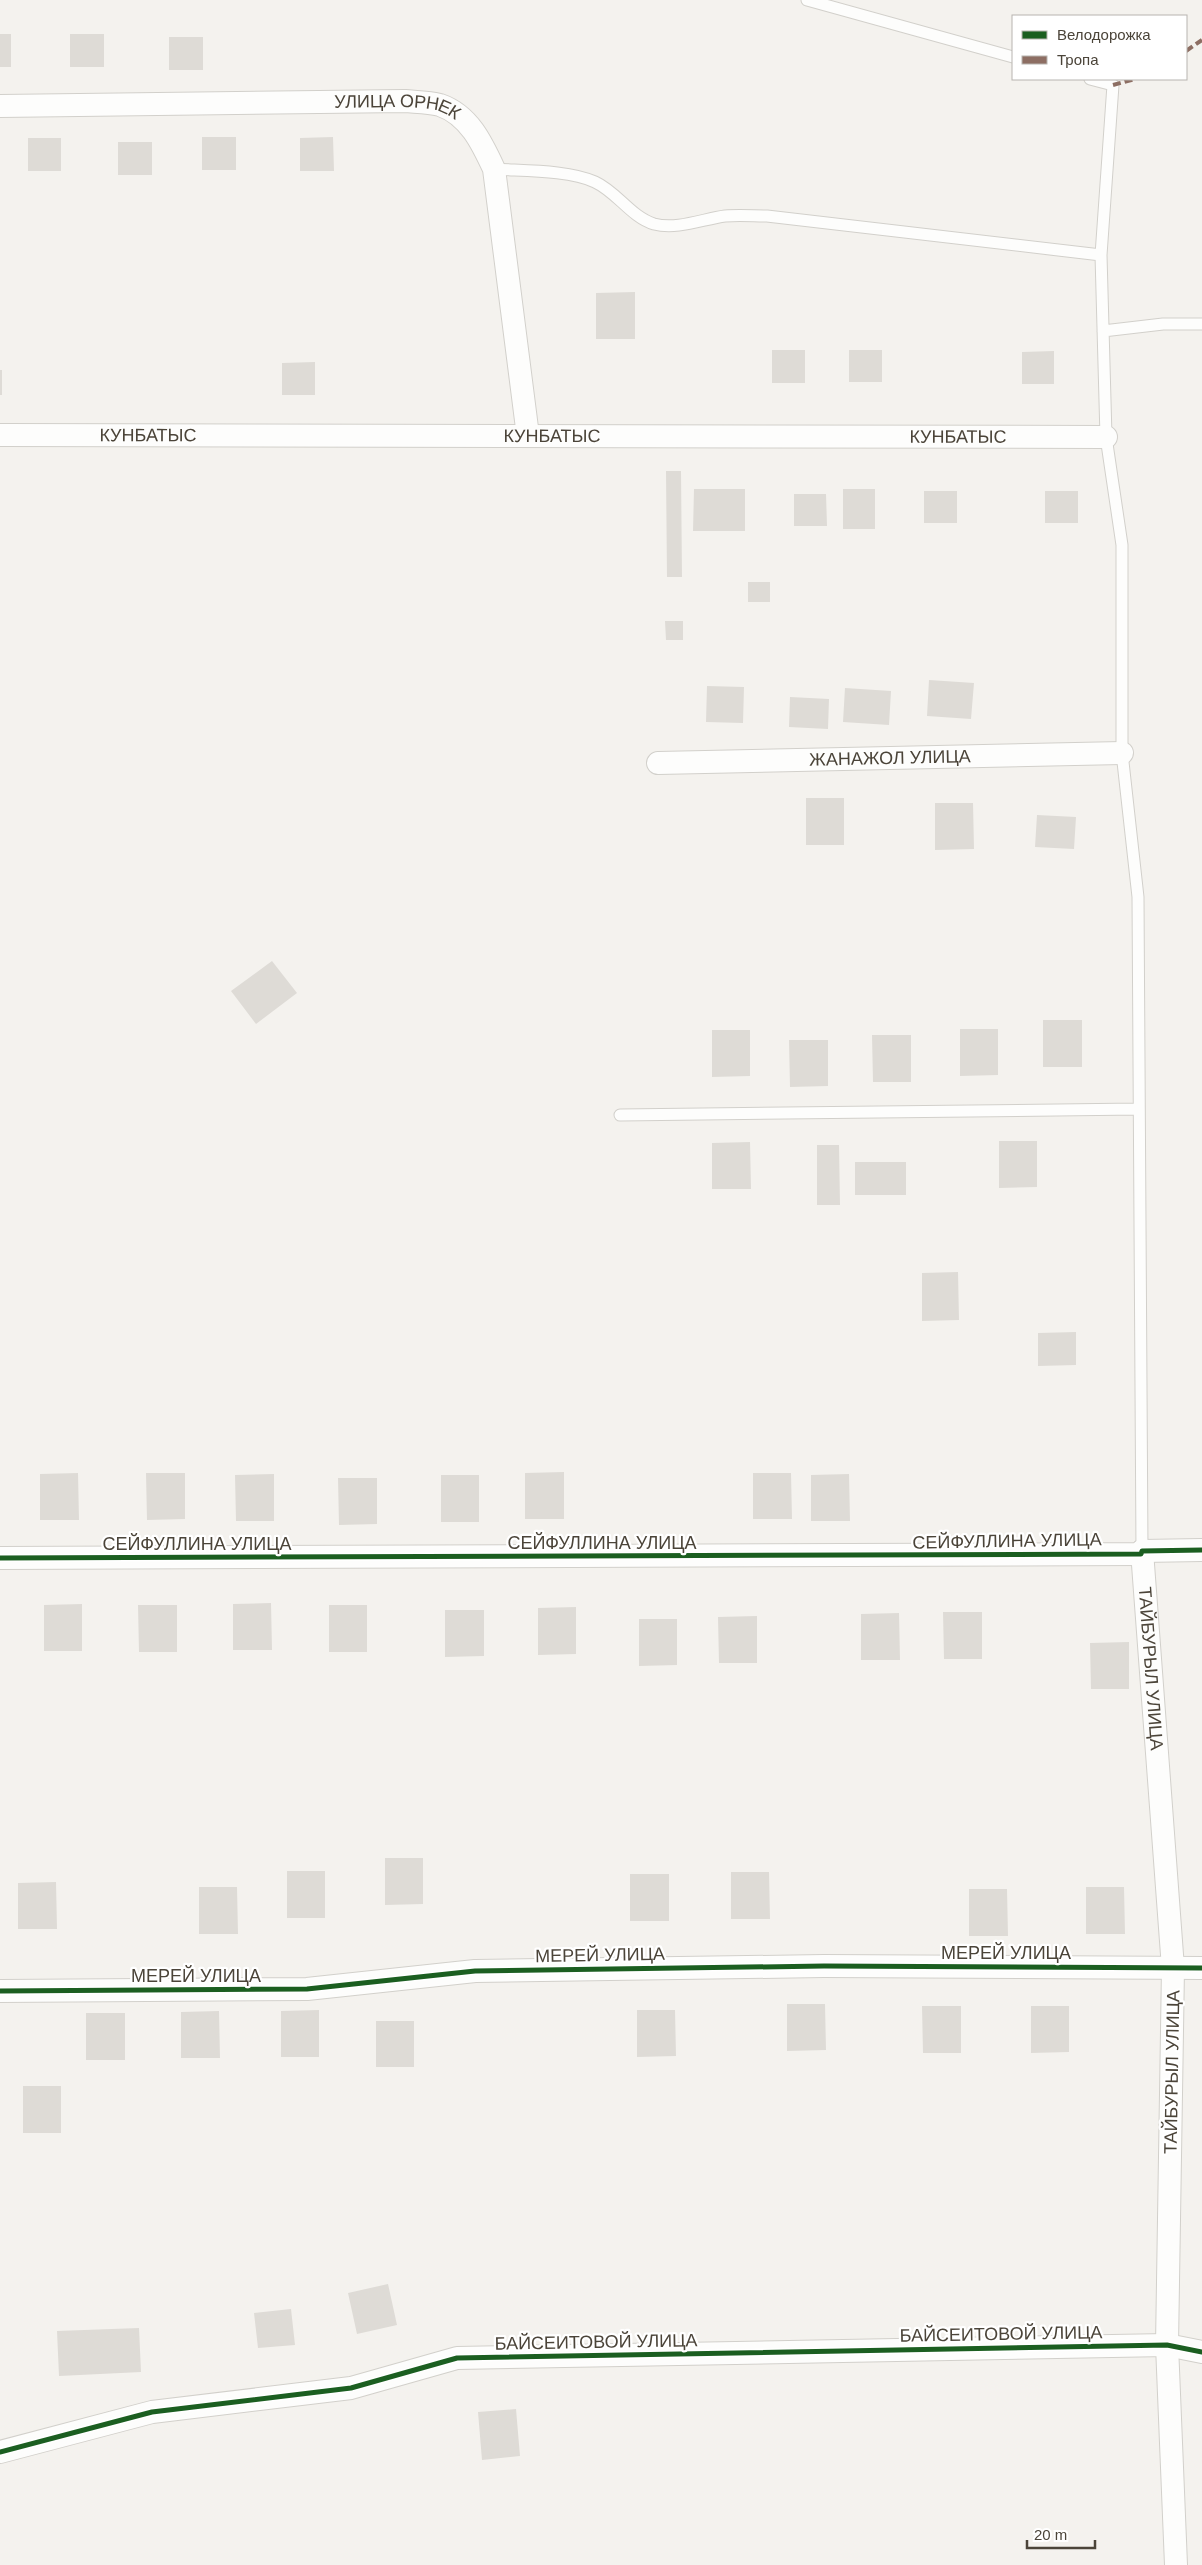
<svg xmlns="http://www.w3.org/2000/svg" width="1202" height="2565" viewBox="0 0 1202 2565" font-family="Helvetica,sans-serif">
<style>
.building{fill:#dedbd6}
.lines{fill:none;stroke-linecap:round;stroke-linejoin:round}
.service-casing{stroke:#d2d0cb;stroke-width:13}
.minor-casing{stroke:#d2d0cb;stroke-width:24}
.service{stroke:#fdfdfc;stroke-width:11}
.minor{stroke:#fdfdfc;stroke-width:22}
.quiet{stroke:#8d6e63;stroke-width:4;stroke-dasharray:8 4;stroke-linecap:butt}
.cycleway-casing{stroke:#fff;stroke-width:8}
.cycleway{stroke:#1b5e20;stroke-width:5}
.labels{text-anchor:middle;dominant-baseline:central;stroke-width:4.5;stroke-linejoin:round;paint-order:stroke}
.street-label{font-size:18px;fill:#4b4439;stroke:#fff}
</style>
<rect width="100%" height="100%" fill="#f4f2ee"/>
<path class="building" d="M 0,34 L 11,34 L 11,67 L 0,67 Z
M 70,34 L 104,34 L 104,67 L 70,67 Z
M 169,37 L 203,37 L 203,70 L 169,70 Z
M 202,137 L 236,137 L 236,170 L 202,170 Z
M 333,137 L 334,171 L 300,171 L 300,138 Z
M 28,138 L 61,138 L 61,171 L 28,171 Z
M 118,142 L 152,142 L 152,175 L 118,175 Z
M 635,292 L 635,339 L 596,339 L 596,293 Z
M 772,350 L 805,350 L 805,383 L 772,383 Z
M 849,350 L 882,350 L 882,382 L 849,382 Z
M 1054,351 L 1054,384 L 1022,384 L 1022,352 Z
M 315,362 L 315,395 L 282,395 L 282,363 Z
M 0,370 L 2,370 L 2,395 L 0,395 Z
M 666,471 L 681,471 L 682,577 L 667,577 Z
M 694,489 L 745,489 L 745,531 L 693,531 Z
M 843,489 L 875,489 L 875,529 L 843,529 Z
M 924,491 L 957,491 L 957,523 L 924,523 Z
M 1045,491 L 1078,491 L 1078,523 L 1045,523 Z
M 794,494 L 826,494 L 827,526 L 794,526 Z
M 748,582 L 770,582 L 770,602 L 748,602 Z
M 665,621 L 683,621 L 683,640 L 666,640 Z
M 929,680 L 974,683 L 971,719 L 927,716 Z
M 707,686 L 744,687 L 743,723 L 706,722 Z
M 845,688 L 891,691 L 889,725 L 843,722 Z
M 790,697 L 829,699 L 828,729 L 789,727 Z
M 806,798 L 844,798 L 844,845 L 806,845 Z
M 935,803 L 973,803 L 974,849 L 935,850 Z
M 1037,815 L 1076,817 L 1074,849 L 1035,847 Z
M 272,961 L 297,993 L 256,1024 L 231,991 Z
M 1043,1020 L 1082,1020 L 1082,1067 L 1043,1067 Z
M 960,1029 L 998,1029 L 998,1075 L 960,1076 Z
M 712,1030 L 750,1030 L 750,1076 L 712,1077 Z
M 872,1035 L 911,1035 L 911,1082 L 873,1082 Z
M 789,1040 L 828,1040 L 828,1086 L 790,1087 Z
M 999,1141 L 1037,1141 L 1037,1187 L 999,1188 Z
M 750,1142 L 751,1189 L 712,1189 L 712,1143 Z
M 817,1145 L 839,1145 L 840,1205 L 817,1205 Z
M 855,1162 L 906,1162 L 906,1195 L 855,1195 Z
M 958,1272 L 959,1320 L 922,1321 L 922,1273 Z
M 1076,1332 L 1076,1365 L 1038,1366 L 1038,1333 Z
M 564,1472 L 564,1519 L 525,1519 L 525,1473 Z
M 78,1473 L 79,1520 L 40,1520 L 40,1474 Z
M 146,1473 L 185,1473 L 185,1519 L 147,1520 Z
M 753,1473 L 791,1473 L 792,1519 L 753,1519 Z
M 274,1474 L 274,1521 L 236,1521 L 235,1475 Z
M 849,1474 L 850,1521 L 811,1521 L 811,1475 Z
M 441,1475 L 479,1475 L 479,1522 L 441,1522 Z
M 338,1478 L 377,1478 L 377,1524 L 339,1525 Z
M 271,1603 L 272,1650 L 233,1650 L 233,1604 Z
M 82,1604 L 82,1651 L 44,1651 L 44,1605 Z
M 138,1605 L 177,1605 L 177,1652 L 139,1652 Z
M 329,1605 L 367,1605 L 367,1652 L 329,1652 Z
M 576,1607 L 576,1654 L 538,1655 L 538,1608 Z
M 445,1610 L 484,1610 L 484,1656 L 445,1657 Z
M 943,1612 L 982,1612 L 982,1659 L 944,1659 Z
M 899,1613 L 900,1660 L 861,1660 L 861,1614 Z
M 757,1616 L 757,1663 L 719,1663 L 718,1617 Z
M 639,1619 L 677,1619 L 677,1665 L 639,1666 Z
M 1129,1642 L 1129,1689 L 1091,1689 L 1090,1643 Z
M 385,1858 L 423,1858 L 423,1904 L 385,1905 Z
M 287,1871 L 325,1871 L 325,1918 L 287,1918 Z
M 731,1872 L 769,1872 L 770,1919 L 731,1919 Z
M 630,1874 L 669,1874 L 669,1921 L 630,1921 Z
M 56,1882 L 57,1929 L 18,1929 L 18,1883 Z
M 199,1887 L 237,1887 L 238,1934 L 199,1934 Z
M 1086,1887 L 1124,1887 L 1125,1934 L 1086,1934 Z
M 969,1889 L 1007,1889 L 1008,1936 L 969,1936 Z
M 787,2004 L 825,2004 L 826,2050 L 787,2051 Z
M 922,2006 L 961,2006 L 961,2053 L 923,2053 Z
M 1031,2006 L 1069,2006 L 1069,2052 L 1031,2053 Z
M 319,2010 L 319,2057 L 281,2057 L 281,2011 Z
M 637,2010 L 675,2010 L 676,2056 L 637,2057 Z
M 219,2011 L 220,2058 L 181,2058 L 181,2012 Z
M 86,2013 L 125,2013 L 125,2060 L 86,2060 Z
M 376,2021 L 414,2021 L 414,2067 L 376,2067 Z
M 23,2086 L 61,2086 L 61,2133 L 23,2133 Z
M 388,2284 L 397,2325 L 357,2334 L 348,2293 Z
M 291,2309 L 295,2345 L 258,2348 L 254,2313 Z
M 139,2328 L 141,2372 L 59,2376 L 57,2331 Z
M 516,2409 L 520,2456 L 482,2460 L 478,2412 Z"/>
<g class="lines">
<defs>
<path id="service" d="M 807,0 L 1013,57
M 1090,79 L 1113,85 L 1101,255 L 1106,437 L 1122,545 L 1122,753 L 1138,897 L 1142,1551
M 494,169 C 523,171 569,170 595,182 C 617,192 631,217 654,224 C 677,230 703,219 725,216 C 739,215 754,216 767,216 L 1101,255
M 1103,331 L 1163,324 L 1202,324
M 620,1115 L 1138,1109"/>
<g id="minor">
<path id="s1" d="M 0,106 L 405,101 C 416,102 429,102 440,105 C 469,115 482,143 494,169 L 528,436"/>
<path id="s2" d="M 0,435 L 1106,437"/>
<path id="s3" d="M 658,763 L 1122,753"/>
<path id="s4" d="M 1142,1551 L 1173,1968 L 1167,2345 L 1176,2565"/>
<path d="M 0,1558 L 1141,1554 L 1142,1551 L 1202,1550"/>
<path d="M 0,1991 L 307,1989 L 475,1971 L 824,1966 L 1202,1968"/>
<path d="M 0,2452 L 152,2412 L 351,2388 L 457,2358 L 1167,2345 L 1202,2352"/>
</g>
</defs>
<use href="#service" class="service-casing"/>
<use href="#minor" class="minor-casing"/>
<use href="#service" class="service"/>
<use href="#minor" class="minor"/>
<path class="quiet" d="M 1186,51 L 1202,40
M 1113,85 L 1135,79"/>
<defs>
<path id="cycleway" d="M 0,1558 L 1141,1554 L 1142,1551 L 1202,1550
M 0,1991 L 307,1989 L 475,1971 L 824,1966 L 1202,1968
M 0,2452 L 152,2412 L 351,2388 L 457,2358 L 1167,2345 L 1202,2352"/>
</defs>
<use href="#cycleway" class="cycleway-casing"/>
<use href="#cycleway" class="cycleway"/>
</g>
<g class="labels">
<g class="street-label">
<text stroke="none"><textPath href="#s1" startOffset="398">УЛИЦА ОРНЕК</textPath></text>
<text stroke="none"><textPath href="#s2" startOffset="148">КУНБАТЫС</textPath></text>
<text stroke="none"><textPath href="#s2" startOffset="552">КУНБАТЫС</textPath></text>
<text stroke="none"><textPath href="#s2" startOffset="958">КУНБАТЫС</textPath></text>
<text stroke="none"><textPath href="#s3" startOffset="232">ЖАНАЖОЛ УЛИЦА</textPath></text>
<text transform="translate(1007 1541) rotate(-1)">СЕЙФУЛЛИНА УЛИЦА</text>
<text x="602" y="1543">СЕЙФУЛЛИНА УЛИЦА</text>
<text x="197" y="1544">СЕЙФУЛЛИНА УЛИЦА</text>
<text stroke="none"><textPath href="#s4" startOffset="118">ТАЙБУРЫЛ УЛИЦА</textPath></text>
<text x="1006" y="1953">МЕРЕЙ УЛИЦА</text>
<text transform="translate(600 1955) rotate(-1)">МЕРЕЙ УЛИЦА</text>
<text x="196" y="1976">МЕРЕЙ УЛИЦА</text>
<text transform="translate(1172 2072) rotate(-89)">ТАЙБУРЫЛ УЛИЦА</text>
<text transform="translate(1001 2334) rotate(-1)">БАЙСЕИТОВОЙ УЛИЦА</text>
<text transform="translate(596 2342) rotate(-1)">БАЙСЕИТОВОЙ УЛИЦА</text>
</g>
</g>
<rect x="1012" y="15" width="175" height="65" fill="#ffffff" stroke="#b7b4b0"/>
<rect x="1022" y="31" width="25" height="8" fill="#1b5e20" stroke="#b7b4b0"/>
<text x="1057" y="40" font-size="15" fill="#4b4439">Велодорожка</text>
<rect x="1022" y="56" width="25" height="8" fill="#8d6e63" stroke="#b7b4b0"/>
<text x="1057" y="65" font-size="15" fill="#4b4439">Тропа</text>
<path d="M1027 2540v8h68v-8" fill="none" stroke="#4b4439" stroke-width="2.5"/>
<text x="1034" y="2540" font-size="15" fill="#4b4439" stroke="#ffffff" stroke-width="4" paint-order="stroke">20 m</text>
</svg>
